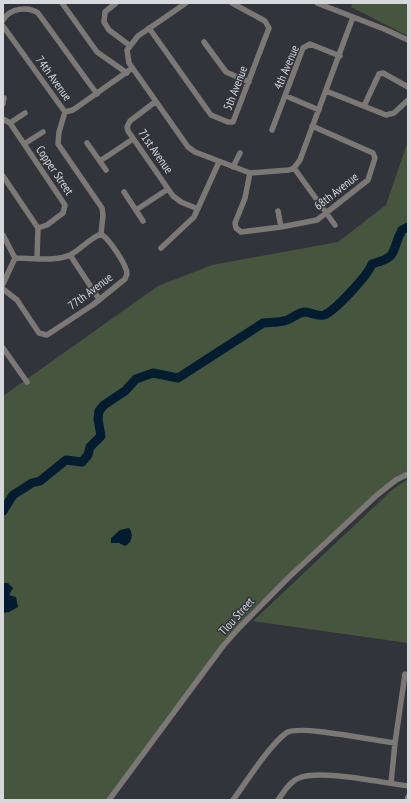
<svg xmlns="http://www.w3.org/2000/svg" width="411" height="803" viewBox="0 0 411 803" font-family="'PT Sans Narrow',sans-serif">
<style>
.green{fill:#46553e}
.water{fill:#041c30}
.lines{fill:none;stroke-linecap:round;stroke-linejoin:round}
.river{stroke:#041c30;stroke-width:9}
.minor{stroke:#7b7875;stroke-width:5.5}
.labels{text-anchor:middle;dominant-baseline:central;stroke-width:3;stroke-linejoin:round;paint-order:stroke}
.street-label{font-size:12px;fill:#d7d8dc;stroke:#32343b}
</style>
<rect width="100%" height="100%" fill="#32343b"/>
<path class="green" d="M 353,3 L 408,3 L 408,36 L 351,7 Z
M 408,141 L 408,470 L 388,484 L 252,610 L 223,644 L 106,800 L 3,800 L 3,396 L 158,286 L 212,265 L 338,242 L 386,205 Z
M 408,479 L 408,643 L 253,621 L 392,490 Z"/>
<path class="water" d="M 129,528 C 134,534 132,543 125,546 L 119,543 L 111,543 L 111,538 L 120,530 Z
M 3,583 L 8,583 L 13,588 L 9,595 L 16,597 L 18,607 L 9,612 L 3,613 Z"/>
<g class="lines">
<path class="river" d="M 3,511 L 13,495 L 32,483 L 40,481 L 66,460 L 82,462 L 88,455 L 90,447 L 101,436 L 98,419 L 99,411 L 104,405 L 125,391 L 136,379 L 153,373 L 178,378 L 263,323 C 271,322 279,323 287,320 C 293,318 298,313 304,312 C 312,312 316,317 324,315 C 335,311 368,275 372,264 C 401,256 390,251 402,230 L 408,227"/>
<path class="minor" d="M 62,3 L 97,52 L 127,73
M 116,3 L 105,12 L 104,22 L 109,30 L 129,45
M 186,3 L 138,36 L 127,50 L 129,63 L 188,147 L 195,152 L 250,173 L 289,170 L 294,168 L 300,160 L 353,17
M 317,3 L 384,29 L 408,40
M 3,20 C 10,8 28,6 38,13 L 97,94
M 3,26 L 65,112 L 73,110 L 131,69
M 149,28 L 211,115 L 228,122 L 233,122 L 269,28 L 265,21 L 232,3
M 204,42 L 226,72 L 249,82
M 326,91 L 386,115 L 394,113 L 408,100
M 286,96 L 319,110
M 155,102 L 130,121 L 127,127 L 128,131 L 173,196 L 181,202 L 198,209
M 3,104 L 4,98
M 364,106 L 379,74 L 383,73 L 408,87
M 65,112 L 59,132 L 58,144 L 102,208 L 103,215 L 101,234
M 3,119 L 10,123 L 65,205 L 63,213 L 47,225 L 38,228
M 10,123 L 25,113
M 272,130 L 303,48 L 310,44 L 340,56
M 87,143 L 106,170
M 24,144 L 43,132
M 100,161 L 133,139
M 233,167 L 240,153
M 294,168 L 335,225
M 250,173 L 245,198 L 235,223 L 236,228 L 241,232 L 281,227 L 317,220 L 368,180 L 375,158 L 373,153 L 312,126
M 3,176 L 38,228 L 37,258
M 124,192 L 143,221
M 136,210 L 168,189
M 278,211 L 281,227
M 3,235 L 15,258 L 3,284
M 161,248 L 194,217 L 219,162
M 70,255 L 99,299
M 3,289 L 17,300 L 39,333 L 47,335 L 94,304 L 125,279 L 127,274 C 127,265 109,239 101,234 C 89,239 81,249 70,255 C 54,262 32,258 15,258
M 3,348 L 27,382
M 391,783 L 395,743 L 405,674
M 109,800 L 223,646 L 239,628 L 287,579 L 377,495 L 396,480 L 408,474
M 233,800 C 247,781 268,747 286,733 C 298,724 376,741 395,743
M 278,800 C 283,793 290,781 299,778 C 321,769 382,783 408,786
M 407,800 L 408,797"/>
</g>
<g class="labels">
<g class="street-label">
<text transform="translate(286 67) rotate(-67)">4th Avenue</text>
<text transform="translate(54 78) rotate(54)">74th Avenue</text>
<text transform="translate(235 88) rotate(-69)">5th Avenue</text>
<text transform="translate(156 151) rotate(55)">71st Avenue</text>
<text transform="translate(55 170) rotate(56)">Copper Street</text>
<text transform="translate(336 191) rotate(-38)">68th Avenue</text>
<text transform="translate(90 291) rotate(-37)">77th Avenue</text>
<text transform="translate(236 616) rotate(-48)">Tlou Street</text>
</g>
</g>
<rect width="411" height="803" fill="none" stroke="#d7d8dc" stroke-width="8"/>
</svg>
